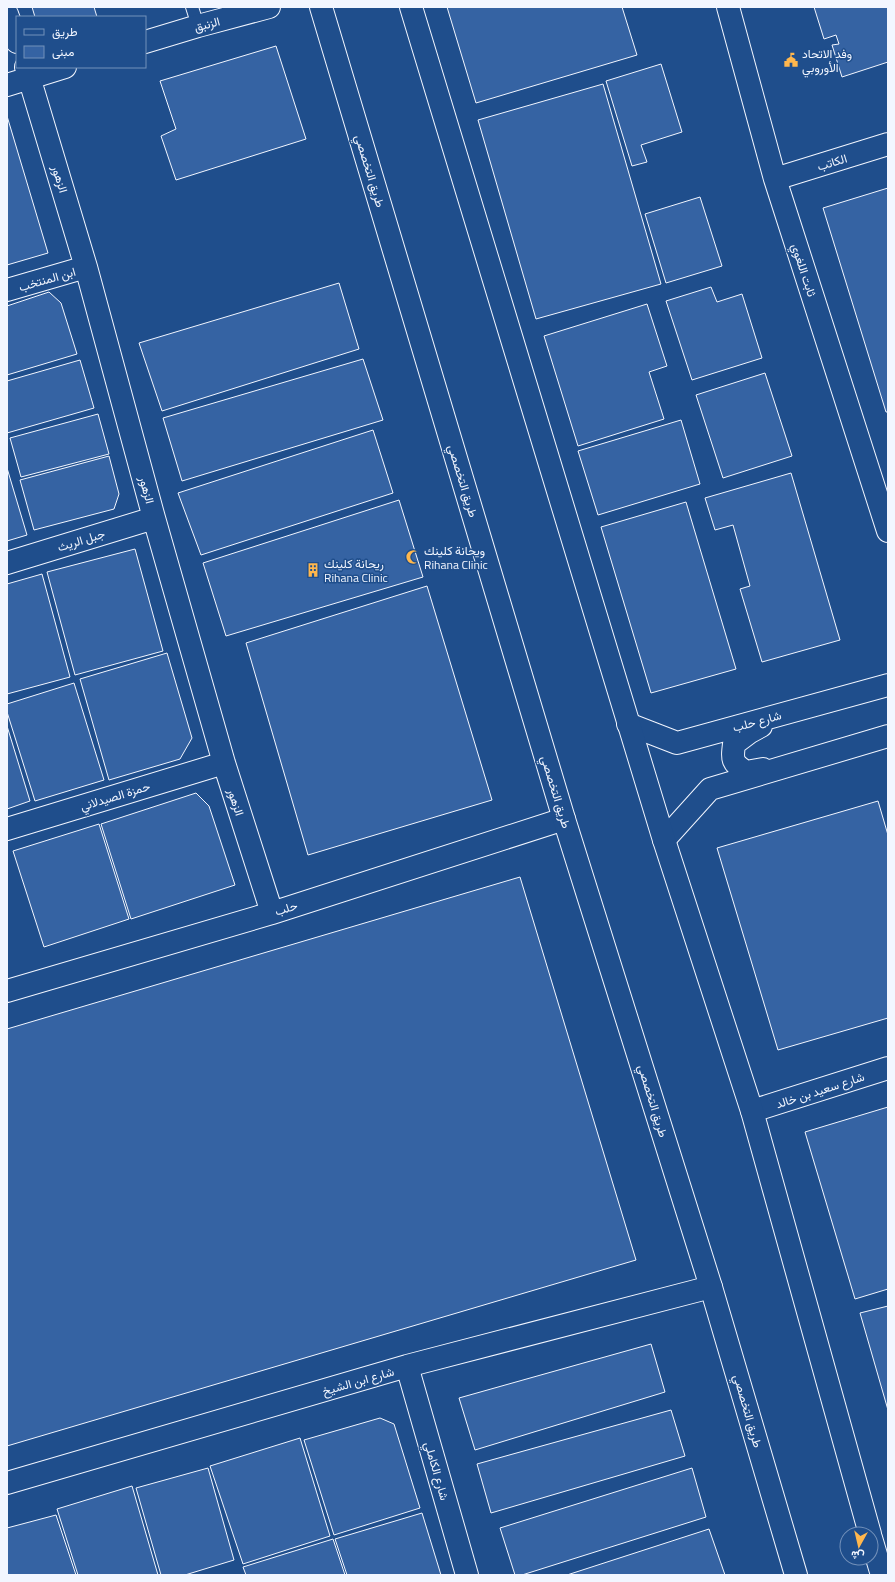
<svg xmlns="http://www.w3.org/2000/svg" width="895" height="1582" viewBox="0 0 895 1582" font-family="'Titillium Web',Vazirmatn,sans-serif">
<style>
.building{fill:#3563a3;stroke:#f2f6ff}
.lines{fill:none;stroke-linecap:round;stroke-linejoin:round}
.service-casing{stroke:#f2f6ff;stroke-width:14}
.minor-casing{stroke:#f2f6ff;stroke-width:24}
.tertiary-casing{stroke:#f2f6ff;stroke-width:24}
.primary-casing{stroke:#f2f6ff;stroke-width:24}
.service{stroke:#1f4e8c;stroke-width:12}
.minor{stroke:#1f4e8c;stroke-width:22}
.tertiary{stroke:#1f4e8c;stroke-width:22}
.primary{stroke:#1f4e8c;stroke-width:22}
.labels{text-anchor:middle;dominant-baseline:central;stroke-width:3;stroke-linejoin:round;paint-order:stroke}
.street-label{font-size:12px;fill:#f2f6ff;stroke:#1f4e8c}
.poi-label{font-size:12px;fill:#f2f6ff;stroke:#1f4e8c;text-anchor:start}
</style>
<rect width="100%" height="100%" fill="#1f4e8c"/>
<path class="building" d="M 32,7 L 94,7 L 97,17 L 35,17 Z
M 447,7 L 622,7 L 637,55 L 476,103 Z
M 814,7 L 888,7 L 888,62 L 842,77 L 832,45 L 839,44 L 836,35 L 824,39 Z
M 276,46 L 306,139 L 176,180 L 161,136 L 176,129 L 160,81 Z
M 661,64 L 682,132 L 641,145 L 647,162 L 632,166 L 606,81 Z
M 603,84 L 661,284 L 536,319 L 478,120 Z
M 7,116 L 48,253 L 7,265 Z
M 888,188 L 888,412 L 886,412 L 823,208 Z
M 700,197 L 722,266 L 666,283 L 645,214 Z
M 339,283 L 359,349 L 162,411 L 139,343 Z
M 711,287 L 717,302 L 742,294 L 762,358 L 692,380 L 666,301 Z
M 49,292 L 61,303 L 77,354 L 7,375 L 7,306 Z
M 647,304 L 667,366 L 649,372 L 664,419 L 578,446 L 544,336 Z
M 363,359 L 383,420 L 182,481 L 163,418 Z
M 80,360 L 94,408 L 7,433 L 7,381 Z
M 765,373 L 792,456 L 723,478 L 696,395 Z
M 98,414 L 109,454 L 21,477 L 10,438 Z
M 681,420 L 700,484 L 598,515 L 578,451 Z
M 373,430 L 393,493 L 201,555 L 178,493 Z
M 109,456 L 119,494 L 114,509 L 34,530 L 20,480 Z
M 7,468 L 27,535 L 7,541 Z
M 791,473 L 840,640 L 762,662 L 740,589 L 750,586 L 733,525 L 715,530 L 705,498 Z
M 399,500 L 423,577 L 226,636 L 203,563 Z
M 686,502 L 736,669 L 651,693 L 601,527 Z
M 135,549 L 163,651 L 75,675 L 47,572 Z
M 42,574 L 70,677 L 7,694 L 7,584 Z
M 427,586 L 492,800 L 308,855 L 246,643 Z
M 167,653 L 192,738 L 180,759 L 109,780 L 80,679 Z
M 74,683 L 104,780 L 35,801 L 7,712 L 7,704 Z
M 7,726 L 30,801 L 7,809 Z
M 196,793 L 209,806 L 235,885 L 131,919 L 101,824 Z
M 878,801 L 888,835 L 888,1018 L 778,1050 L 717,848 Z
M 99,824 L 129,919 L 44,947 L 13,851 Z
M 520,877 L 636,1260 L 7,1446 L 7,1029 Z
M 888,1107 L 888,1289 L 855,1299 L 805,1132 Z
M 888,1306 L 888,1410 L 860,1313 Z
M 651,1344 L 665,1392 L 475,1450 L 459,1398 Z
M 671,1410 L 685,1456 L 491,1513 L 477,1464 Z
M 380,1418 L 394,1424 L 420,1508 L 334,1535 L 304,1440 Z
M 300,1438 L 330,1536 L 243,1564 L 210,1466 Z
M 208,1468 L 234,1560 L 185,1575 L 161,1575 L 136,1488 Z
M 692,1468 L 706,1517 L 522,1575 L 515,1575 L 500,1528 Z
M 132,1486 L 158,1575 L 78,1575 L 57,1509 Z
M 422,1513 L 441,1575 L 347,1575 L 335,1539 Z
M 56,1515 L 76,1575 L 7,1575 L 7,1528 Z
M 709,1529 L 725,1575 L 567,1575 Z
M 333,1539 L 345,1575 L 246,1575 L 243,1567 Z"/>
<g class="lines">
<defs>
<path id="service" d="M 192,7 L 198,26"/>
<path id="minor" d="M 728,7 L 775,179 L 888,531
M 7,14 L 17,42
M 145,42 L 198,26 L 269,7
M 26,67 L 86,267 L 154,518 L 224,763 L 272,913
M 7,85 L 65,67
M 775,179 L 888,144
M 7,290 L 86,267
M 7,563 L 154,518
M 7,829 L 224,763
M 7,991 L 272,913 L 564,819
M 752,1111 L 888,1068
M 407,1366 L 467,1575
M 7,1483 L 407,1366 L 711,1287"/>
<path id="tertiary" d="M 628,724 L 677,743 L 888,685
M 761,726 L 750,732 L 734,744 C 732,760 732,763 746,772 L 763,769
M 664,840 L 710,789 L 888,736"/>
<path id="primary" d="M 321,7 L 564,819 L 711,1287 L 796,1575
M 411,7 L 664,840 L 752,1111 L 870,1534
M 871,1538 L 882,1575"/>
</defs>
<use href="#service" class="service-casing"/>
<use href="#minor" class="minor-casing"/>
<use href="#tertiary" class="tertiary-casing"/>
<use href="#primary" class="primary-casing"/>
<use href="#service" class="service"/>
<use href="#minor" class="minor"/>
<use href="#tertiary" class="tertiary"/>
<use href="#primary" class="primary"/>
</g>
<defs>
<symbol id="civic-bare" viewBox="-9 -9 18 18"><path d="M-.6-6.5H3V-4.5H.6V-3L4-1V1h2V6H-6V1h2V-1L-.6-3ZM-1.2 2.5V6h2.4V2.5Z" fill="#ffb74d" stroke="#1f4e8c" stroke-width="2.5" paint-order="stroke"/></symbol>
<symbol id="mosque-bare" viewBox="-9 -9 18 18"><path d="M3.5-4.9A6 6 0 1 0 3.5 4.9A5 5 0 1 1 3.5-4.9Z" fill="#ffb74d" stroke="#1f4e8c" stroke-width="2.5" paint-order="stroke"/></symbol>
<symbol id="building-bare" viewBox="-9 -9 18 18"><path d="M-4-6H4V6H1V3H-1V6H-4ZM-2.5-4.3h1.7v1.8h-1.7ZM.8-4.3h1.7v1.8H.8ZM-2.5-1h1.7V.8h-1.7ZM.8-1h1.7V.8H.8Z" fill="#ffb74d" stroke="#1f4e8c" stroke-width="2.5" paint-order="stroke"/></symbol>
</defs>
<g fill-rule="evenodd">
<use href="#civic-bare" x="781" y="50" width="20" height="20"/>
<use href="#mosque-bare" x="403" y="547" width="20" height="20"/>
<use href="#building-bare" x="303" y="560" width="20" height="20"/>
</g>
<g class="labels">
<g class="street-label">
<text transform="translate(207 24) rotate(-15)">الزنبق</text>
<text transform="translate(832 162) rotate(-17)">الكاتب</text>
<text transform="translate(370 171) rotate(73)">طريق التخصصي</text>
<text transform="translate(60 179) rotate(73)">الزهور</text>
<text transform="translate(804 270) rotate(72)">ثابت اللغوي</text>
<text transform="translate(47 279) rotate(-16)">ابن المنتخب</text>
<text transform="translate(463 481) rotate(73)">طريق التخصصي</text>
<text transform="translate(147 490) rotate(75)">الزهور</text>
<text transform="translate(81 540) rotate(-17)">جبل الريث</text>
<text transform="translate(757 721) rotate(-15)">شارع حلب</text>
<text transform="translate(556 792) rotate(73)">طريق التخصصي</text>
<text transform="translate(115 796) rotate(-17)">حمزة الصيدلاني</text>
<text transform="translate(236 802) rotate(72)">الزهور</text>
<text transform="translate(286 908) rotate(-18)">حلب</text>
<text transform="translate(820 1090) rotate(-18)">شارع سعيد بن خالد</text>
<text transform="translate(653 1101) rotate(73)">طريق التخصصي</text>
<text transform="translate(358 1381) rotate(-16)">شارع ابن الشيخ</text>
<text transform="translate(748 1411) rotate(74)">طريق التخصصي</text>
<text transform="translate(437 1471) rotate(74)">شارع الكاملي</text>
</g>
<g class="poi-label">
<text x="802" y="53">وفد الاتحاد<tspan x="802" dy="14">الأوروبي</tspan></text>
<text x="424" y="550">ويحانة كلينك<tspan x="424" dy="14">Rihana Clinic</tspan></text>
<text x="324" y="563">ريحانة كلينك<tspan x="324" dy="14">Rihana Clinic</tspan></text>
</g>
</g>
<rect width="895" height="1582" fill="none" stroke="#f2f6ff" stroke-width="16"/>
<rect x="16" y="16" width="130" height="52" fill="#1f4e8c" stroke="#7391ba"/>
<rect x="24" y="29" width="20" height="6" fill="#1f4e8c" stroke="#7391ba"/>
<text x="52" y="36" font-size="12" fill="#f2f6ff">طريق</text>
<rect x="24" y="46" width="20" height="12" fill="#3563a3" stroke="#7391ba"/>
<text x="52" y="56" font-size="12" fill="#f2f6ff">مبنى</text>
<g transform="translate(859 1546) rotate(188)"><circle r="19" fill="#1f4e8c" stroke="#7391ba"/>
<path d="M0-3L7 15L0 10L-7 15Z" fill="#ffb74d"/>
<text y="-6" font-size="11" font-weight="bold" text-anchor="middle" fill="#f2f6ff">ش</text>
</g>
</svg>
